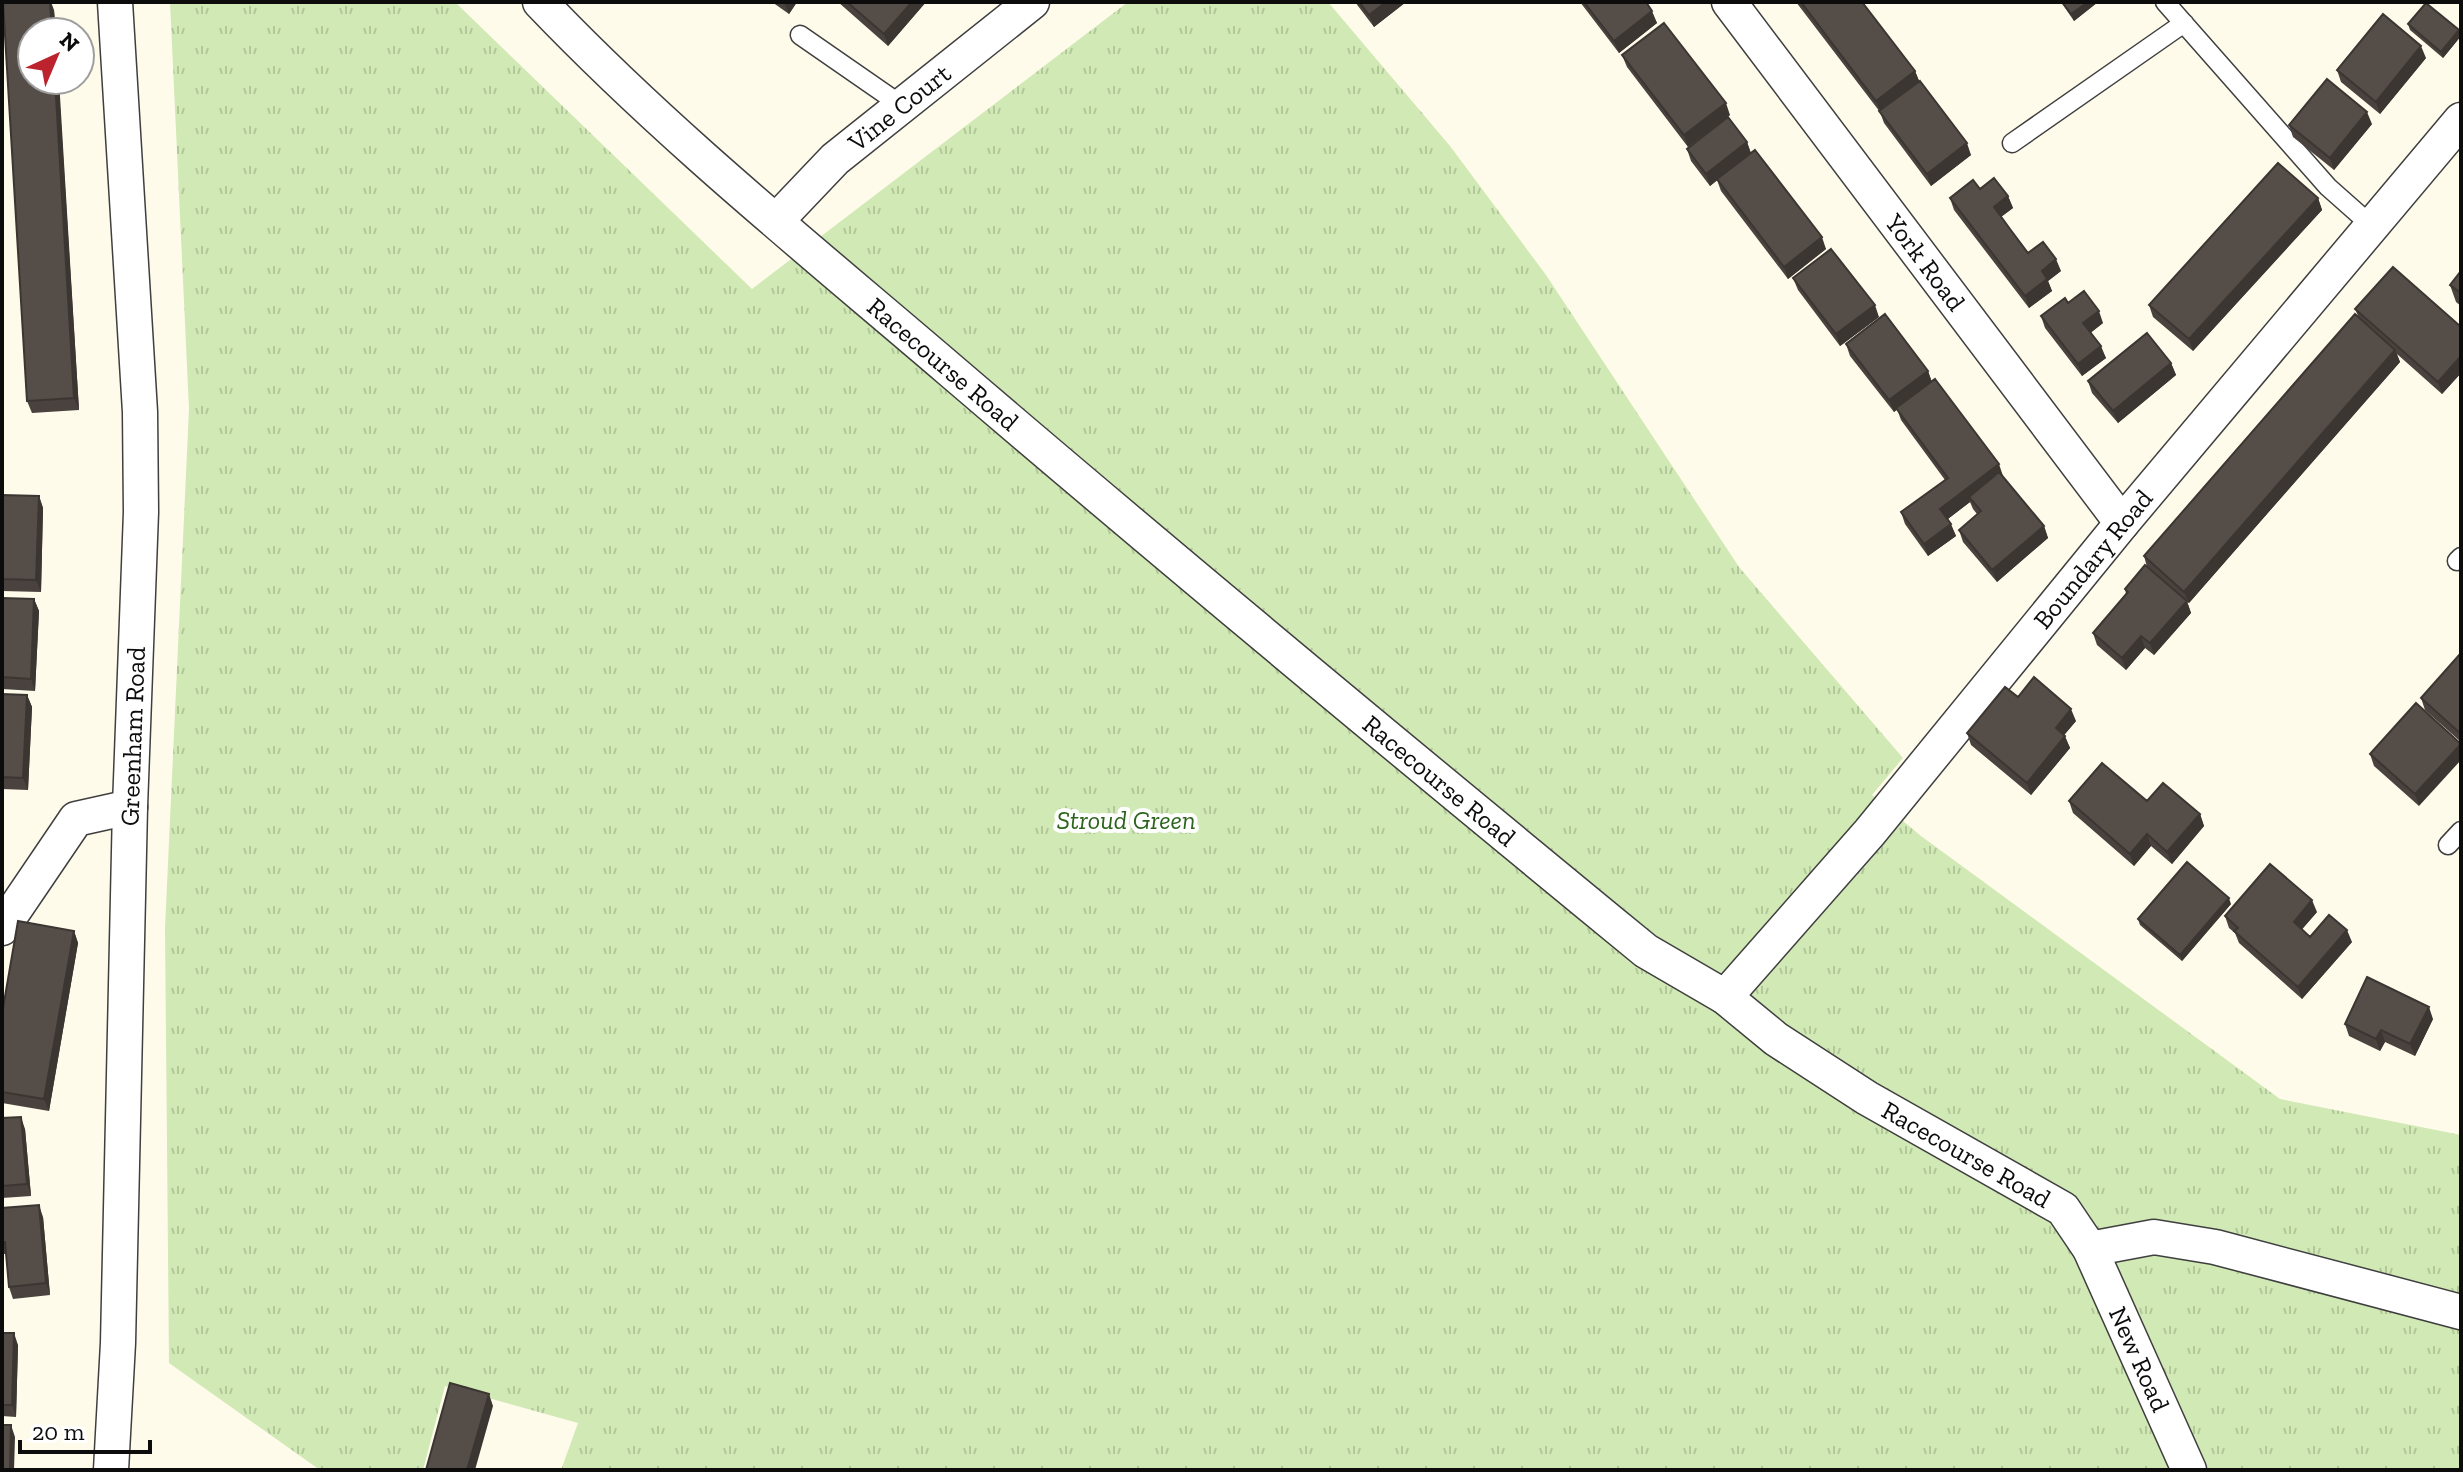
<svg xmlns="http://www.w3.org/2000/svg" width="2463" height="1472" viewBox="0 0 2463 1472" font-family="'Zilla Slab',serif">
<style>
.grass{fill:url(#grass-tufts)}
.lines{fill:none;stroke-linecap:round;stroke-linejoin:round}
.service-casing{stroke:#3f3f3f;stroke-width:21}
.minor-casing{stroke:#3f3f3f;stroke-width:37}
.service{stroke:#fff;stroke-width:18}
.minor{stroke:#fff;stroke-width:34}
.wall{fill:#49423e}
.shaded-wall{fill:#3c3632}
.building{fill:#554d48;stroke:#3c3632;stroke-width:2}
.labels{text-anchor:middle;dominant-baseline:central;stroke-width:8;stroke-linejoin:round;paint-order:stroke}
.street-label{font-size:26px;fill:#0c0c0c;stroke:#fff}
.park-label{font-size:26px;font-style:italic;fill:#2c641c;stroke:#fff}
</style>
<defs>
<pattern id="grass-tufts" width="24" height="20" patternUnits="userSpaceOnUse" patternTransform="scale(2)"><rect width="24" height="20" fill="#d1e9b5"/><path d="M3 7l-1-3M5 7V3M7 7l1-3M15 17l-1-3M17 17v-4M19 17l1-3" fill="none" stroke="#b2c79a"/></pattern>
</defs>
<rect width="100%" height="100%" fill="#fffbeb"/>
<path class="grass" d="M 170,2 L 455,2 L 752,289 L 1128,2 L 1328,2 L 1450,146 L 1546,275 L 1739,567 L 1903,758 L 1872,795 L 1921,836 L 2280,1099 L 2461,1135 L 2461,1470 L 561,1470 L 578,1423 L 445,1386 L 423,1470 L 320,1470 L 169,1363 L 165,928 L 189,409 Z"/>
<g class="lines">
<defs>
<path id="service" d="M 2165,2 L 2328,187 L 2372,226
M 800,35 L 901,105
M 2012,143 L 2184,23
M 2457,561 L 2461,557
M 2448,845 L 2461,831"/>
<g id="minor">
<path id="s1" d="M 540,2 C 666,134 810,250 949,369 C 1179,566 1412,759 1646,951 L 1725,997 L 1776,1039 L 1867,1098 L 2063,1209 L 2090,1249 L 2189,1470"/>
<path id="s2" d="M 1729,2 L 2122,523"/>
<path id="s3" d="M 776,221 L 835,159 L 1032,2"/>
<path d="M 2,928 L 76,819 L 130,807"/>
<path id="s4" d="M 1725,997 L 1870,832 L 2122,523 L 2461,120"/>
<path d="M 2090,1249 L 2154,1237 L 2215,1247 L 2461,1312"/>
<path id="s5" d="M 111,1470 L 118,1343 L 130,807 L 141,512 L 140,412 L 115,2"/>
</g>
</defs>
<use href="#service" class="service-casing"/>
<use href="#minor" class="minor-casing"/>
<use href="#service" class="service"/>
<use href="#minor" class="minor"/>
</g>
<path class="wall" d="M 772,2 L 797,2 L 789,14 Z
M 838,2 L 926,2 L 888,46 Z
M 1355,2 L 1406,2 L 1374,27 Z
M 1580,2 L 1646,2 L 1657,23 L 1619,53 Z
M 1796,2 L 1862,2 L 1915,71 L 1919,81 L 1971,155 L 1931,186 L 1884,123 L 1880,112 Z
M 2061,2 L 2098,2 L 2074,21 Z
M 54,10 L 79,410 L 32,413 L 27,401 Z
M 2408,24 L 2461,36 L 2443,58 L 2410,30 Z
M 1622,55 L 1730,115 L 1688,147 L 1627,67 Z
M 2426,58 L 2380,114 L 2341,82 L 2337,70 Z
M 2372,124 L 2334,170 L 2293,137 L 2289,125 Z
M 1747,142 L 1751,153 L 1826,249 L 1788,279 L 1721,191 L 1717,180 L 1710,186 L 1691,161 L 1687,149 Z
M 1980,189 L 2008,196 L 2013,208 L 2001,217 L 2028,253 L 2061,271 L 2048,281 L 2052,291 L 2029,308 L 1954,210 L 1950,198 Z
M 2318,198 L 2322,210 L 2193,351 L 2153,317 L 2149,305 Z
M 2461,271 L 2461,306 L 2456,302 L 2450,285 Z
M 1793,278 L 1879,317 L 1840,346 L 1798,290 Z
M 2068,303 L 2103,323 L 2091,332 L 2106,358 L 2082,376 L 2045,328 L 2041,316 Z
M 2355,309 L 2461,327 L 2461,373 L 2442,394 L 2397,354 L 2400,362 L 2189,603 L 2187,602 L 2191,613 L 2154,655 L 2145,648 L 2126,670 L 2097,645 L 2093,633 L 2126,594 L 2125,589 L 2147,567 L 2144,556 L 2359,318 Z
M 1846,344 L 1928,371 L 1932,382 L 2002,477 L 2044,526 L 2048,538 L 1997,582 L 1963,542 L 1959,530 L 1977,514 L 1973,509 L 1970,502 L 1948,519 L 1956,536 L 1928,556 L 1905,524 L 1901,512 L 1945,480 L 1901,420 L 1897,409 L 1894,412 L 1850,356 Z
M 2171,363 L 2176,375 L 2118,423 L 2092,393 L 2088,381 Z
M 2,495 L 39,496 L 43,508 L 41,592 L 2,591 Z
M 2,598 L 34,599 L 39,611 L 35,691 L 2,689 Z
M 2461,653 L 2461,742 L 2425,710 L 2421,698 Z
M 2,694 L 27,695 L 32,707 L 28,790 L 2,789 Z
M 2018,697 L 2076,721 L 2064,735 L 2070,748 L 2031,795 L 1971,745 L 1967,733 Z
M 2416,703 L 2419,806 L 2374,766 L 2370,754 Z
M 2069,801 L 2147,801 L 2200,814 L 2204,826 L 2172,864 L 2151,846 L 2134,866 L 2073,813 Z
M 2231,904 L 2182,961 L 2140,925 L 2138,919 Z
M 2317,912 L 2302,929 L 2310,937 L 2352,942 L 2302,999 L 2239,943 L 2235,933 L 2229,928 L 2225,916 Z
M 74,931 L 78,943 L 49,1111 L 2,1103 L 2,1014 Z
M 2433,1019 L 2415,1056 L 2385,1042 L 2380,1051 L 2349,1036 L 2345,1024 Z
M 2,1118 L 25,1129 L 31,1196 L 2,1198 Z
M 2,1208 L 43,1217 L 50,1295 L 13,1299 L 9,1287 L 6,1254 L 2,1254 Z
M 2,1333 L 18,1345 L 16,1417 L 2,1416 Z"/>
<path class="shaded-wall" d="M 50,2 L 51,2 L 54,10 L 56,32 L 52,32 Z
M 784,2 L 797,2 L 789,14 Z
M 912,2 L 926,2 L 888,46 L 884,34 Z
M 1386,2 L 1406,2 L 1374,27 L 1369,15 Z
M 2088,2 L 2098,2 L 2074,21 L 2071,14 Z
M 1652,11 L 1657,23 L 1619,53 L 1614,41 Z
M 2459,30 L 2461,36 L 2443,58 L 2441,52 Z
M 2421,46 L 2426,58 L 2380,114 L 2376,102 Z
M 1915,71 L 1920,83 L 1881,113 L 1876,101 Z
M 55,80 L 59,80 L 79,410 L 74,398 Z
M 1726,103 L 1730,115 L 1688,147 L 1684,135 Z
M 2367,112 L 2372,124 L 2334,170 L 2330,158 Z
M 1747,142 L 1751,154 L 1710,186 L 1706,174 Z
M 1967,143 L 1971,155 L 1931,186 L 1927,174 Z
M 2008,196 L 2013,208 L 1998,219 L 1994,207 Z
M 2318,198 L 2322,210 L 2193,351 L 2189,339 Z
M 1822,237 L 1826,249 L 1788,279 L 1784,267 Z
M 2056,259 L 2061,271 L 2048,281 L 2052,291 L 2029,308 L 2025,296 L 2042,271 Z
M 1875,305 L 1879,317 L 1840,346 L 1836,334 Z
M 2099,311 L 2103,323 L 2088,335 L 2083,323 Z
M 2101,346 L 2106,358 L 2082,376 L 2078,364 Z
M 2395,350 L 2400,362 L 2189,603 L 2184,592 Z
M 2461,356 L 2461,373 L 2442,394 L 2438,382 Z
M 2171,363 L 2176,375 L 2118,423 L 2113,411 Z
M 1928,371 L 1932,383 L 1894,412 L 1889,400 Z
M 1999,464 L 2003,476 L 1971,501 L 1969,497 L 1970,502 L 1945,521 L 1940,509 Z
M 39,496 L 43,508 L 41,592 L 36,580 Z
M 1951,524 L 1956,536 L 1928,556 L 1924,544 Z
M 2044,526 L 2048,538 L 1997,582 L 1992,570 Z
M 34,599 L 39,611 L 35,691 L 31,679 Z
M 2187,601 L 2191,613 L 2154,655 L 2150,643 Z
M 2141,636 L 2145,648 L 2126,670 L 2122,658 Z
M 27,695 L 32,707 L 28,790 L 23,778 Z
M 2071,709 L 2076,721 L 2060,740 L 2056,728 Z
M 2065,736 L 2070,748 L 2031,795 L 2027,783 Z
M 2461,744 L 2461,760 L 2419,806 L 2415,794 Z
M 2200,814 L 2204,826 L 2172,864 L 2167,852 Z
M 2147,834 L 2151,846 L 2134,866 L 2130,854 Z
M 2229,898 L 2231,904 L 2182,961 L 2180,955 Z
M 2312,900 L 2317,912 L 2298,934 L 2294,922 Z
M 2347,930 L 2352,942 L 2302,999 L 2298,987 Z
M 74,931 L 78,943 L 49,1111 L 44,1099 Z
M 2429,1007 L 2433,1019 L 2415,1056 L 2410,1044 Z
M 2381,1030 L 2385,1042 L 2380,1051 L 2376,1039 Z
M 21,1117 L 25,1129 L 31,1196 L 27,1184 Z
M 39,1205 L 43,1217 L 50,1295 L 46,1283 Z
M 14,1333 L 18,1345 L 16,1417 L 12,1405 Z
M 489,1394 L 493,1406 L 475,1470 L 467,1470 Z
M 11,1425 L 15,1437 L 14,1470 L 10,1470 Z"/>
<path class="building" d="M 3,2 L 50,2 L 52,32 L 32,32 L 32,80 L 55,80 L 74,398 L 27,401 Z
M 847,2 L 912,2 L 884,34 Z
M 1359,2 L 1386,2 L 1369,15 Z
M 1584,2 L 1646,2 L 1652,11 L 1614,41 Z
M 1801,2 L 1862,2 L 1915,71 L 1876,101 Z
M 2062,2 L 2088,2 L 2071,14 Z
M 2426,3 L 2459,30 L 2441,52 L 2408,24 Z
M 2383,14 L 2421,46 L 2376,102 L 2337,70 Z
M 1664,23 L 1726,103 L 1684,135 L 1622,55 Z
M 2327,79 L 2367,112 L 2330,158 L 2289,125 Z
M 1920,81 L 1967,143 L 1927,174 L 1879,111 Z
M 1728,117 L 1747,142 L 1706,174 L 1687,149 Z
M 1755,150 L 1822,237 L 1784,267 L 1717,179 Z
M 2278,163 L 2318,198 L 2189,339 L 2149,305 Z
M 1994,178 L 2008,196 L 1994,207 L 2010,229 L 2028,253 L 2043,242 L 2056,259 L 2042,271 L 2047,279 L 2025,296 L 1950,198 L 1973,180 L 1980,189 Z
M 1831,249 L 1875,305 L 1836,334 L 1793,278 Z
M 2393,267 L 2461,327 L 2461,356 L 2438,382 L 2355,309 Z
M 2461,271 L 2461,293 L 2450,285 Z
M 2084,291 L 2099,311 L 2083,323 L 2101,346 L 2078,364 L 2041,316 L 2065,298 L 2068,303 Z
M 1885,314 L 1928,371 L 1889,400 L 1846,344 Z
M 2355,314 L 2395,350 L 2184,592 L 2144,556 Z
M 2147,333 L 2171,363 L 2113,411 L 2088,381 Z
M 1935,379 L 1999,464 L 1940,509 L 1951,524 L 1924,544 L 1901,512 L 1948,478 L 1896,408 Z
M 1999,472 L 2044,526 L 1992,570 L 1959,530 L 1981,511 L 1969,497 Z
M 2,495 L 39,496 L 36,580 L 2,579 Z
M 2145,565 L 2187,601 L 2150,643 L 2141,636 L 2122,658 L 2093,633 L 2128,592 L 2125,589 Z
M 2,598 L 34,599 L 31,679 L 2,677 Z
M 2461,653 L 2461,734 L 2421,698 Z
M 2034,677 L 2071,709 L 2056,728 L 2065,736 L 2027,783 L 1967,733 L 2005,687 L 2018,697 Z
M 2,694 L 27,695 L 23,778 L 2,777 Z
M 2416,703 L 2461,744 L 2415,794 L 2370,754 Z
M 2102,763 L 2147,801 L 2163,783 L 2200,814 L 2167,852 L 2147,834 L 2130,854 L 2069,801 Z
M 2187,862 L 2229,898 L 2180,955 L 2138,919 Z
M 2270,864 L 2312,900 L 2294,922 L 2310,937 L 2329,915 L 2347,930 L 2298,987 L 2234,931 L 2238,928 L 2225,916 Z
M 18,921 L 74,931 L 44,1099 L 2,1092 L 2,1014 Z
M 2367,977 L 2429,1007 L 2410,1044 L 2381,1030 L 2376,1039 L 2345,1024 Z
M 21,1117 L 27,1184 L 2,1186 L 2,1118 Z
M 39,1205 L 46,1283 L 9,1287 L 5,1242 L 2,1242 L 2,1208 Z
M 2,1333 L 14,1333 L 12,1405 L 2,1405 Z
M 450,1383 L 489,1394 L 467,1470 L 426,1470 Z
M 2,1425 L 11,1425 L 10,1470 L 2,1470 Z"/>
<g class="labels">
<g class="street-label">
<text stroke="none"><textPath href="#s3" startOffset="168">Vine Court</textPath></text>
<text stroke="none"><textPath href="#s2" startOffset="326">York Road</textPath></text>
<text stroke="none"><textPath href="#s1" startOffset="542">Racecourse Road</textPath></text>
<text stroke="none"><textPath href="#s4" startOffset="572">Boundary Road</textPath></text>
<text stroke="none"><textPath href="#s5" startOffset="734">Greenham Road</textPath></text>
<text stroke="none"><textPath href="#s1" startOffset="1190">Racecourse Road</textPath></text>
<text stroke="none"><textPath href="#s1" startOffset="1838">Racecourse Road</textPath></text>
<text stroke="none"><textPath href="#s1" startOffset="2118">New Road</textPath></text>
</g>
<g class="park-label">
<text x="1126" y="820">Stroud Green</text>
</g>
</g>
<rect width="2463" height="1472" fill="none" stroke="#0c0c0c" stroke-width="8"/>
<g transform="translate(56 56) rotate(44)"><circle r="38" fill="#ffffff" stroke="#9e9e9e" stroke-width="2"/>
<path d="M0-6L14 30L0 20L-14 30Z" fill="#bd232d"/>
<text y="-12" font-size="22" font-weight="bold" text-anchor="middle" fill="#0c0c0c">N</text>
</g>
<path d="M20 1440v12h130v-12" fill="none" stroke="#0c0c0c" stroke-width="4"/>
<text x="32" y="1440" font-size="24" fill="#0c0c0c" stroke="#ffffff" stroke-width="6" paint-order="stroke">20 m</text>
</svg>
